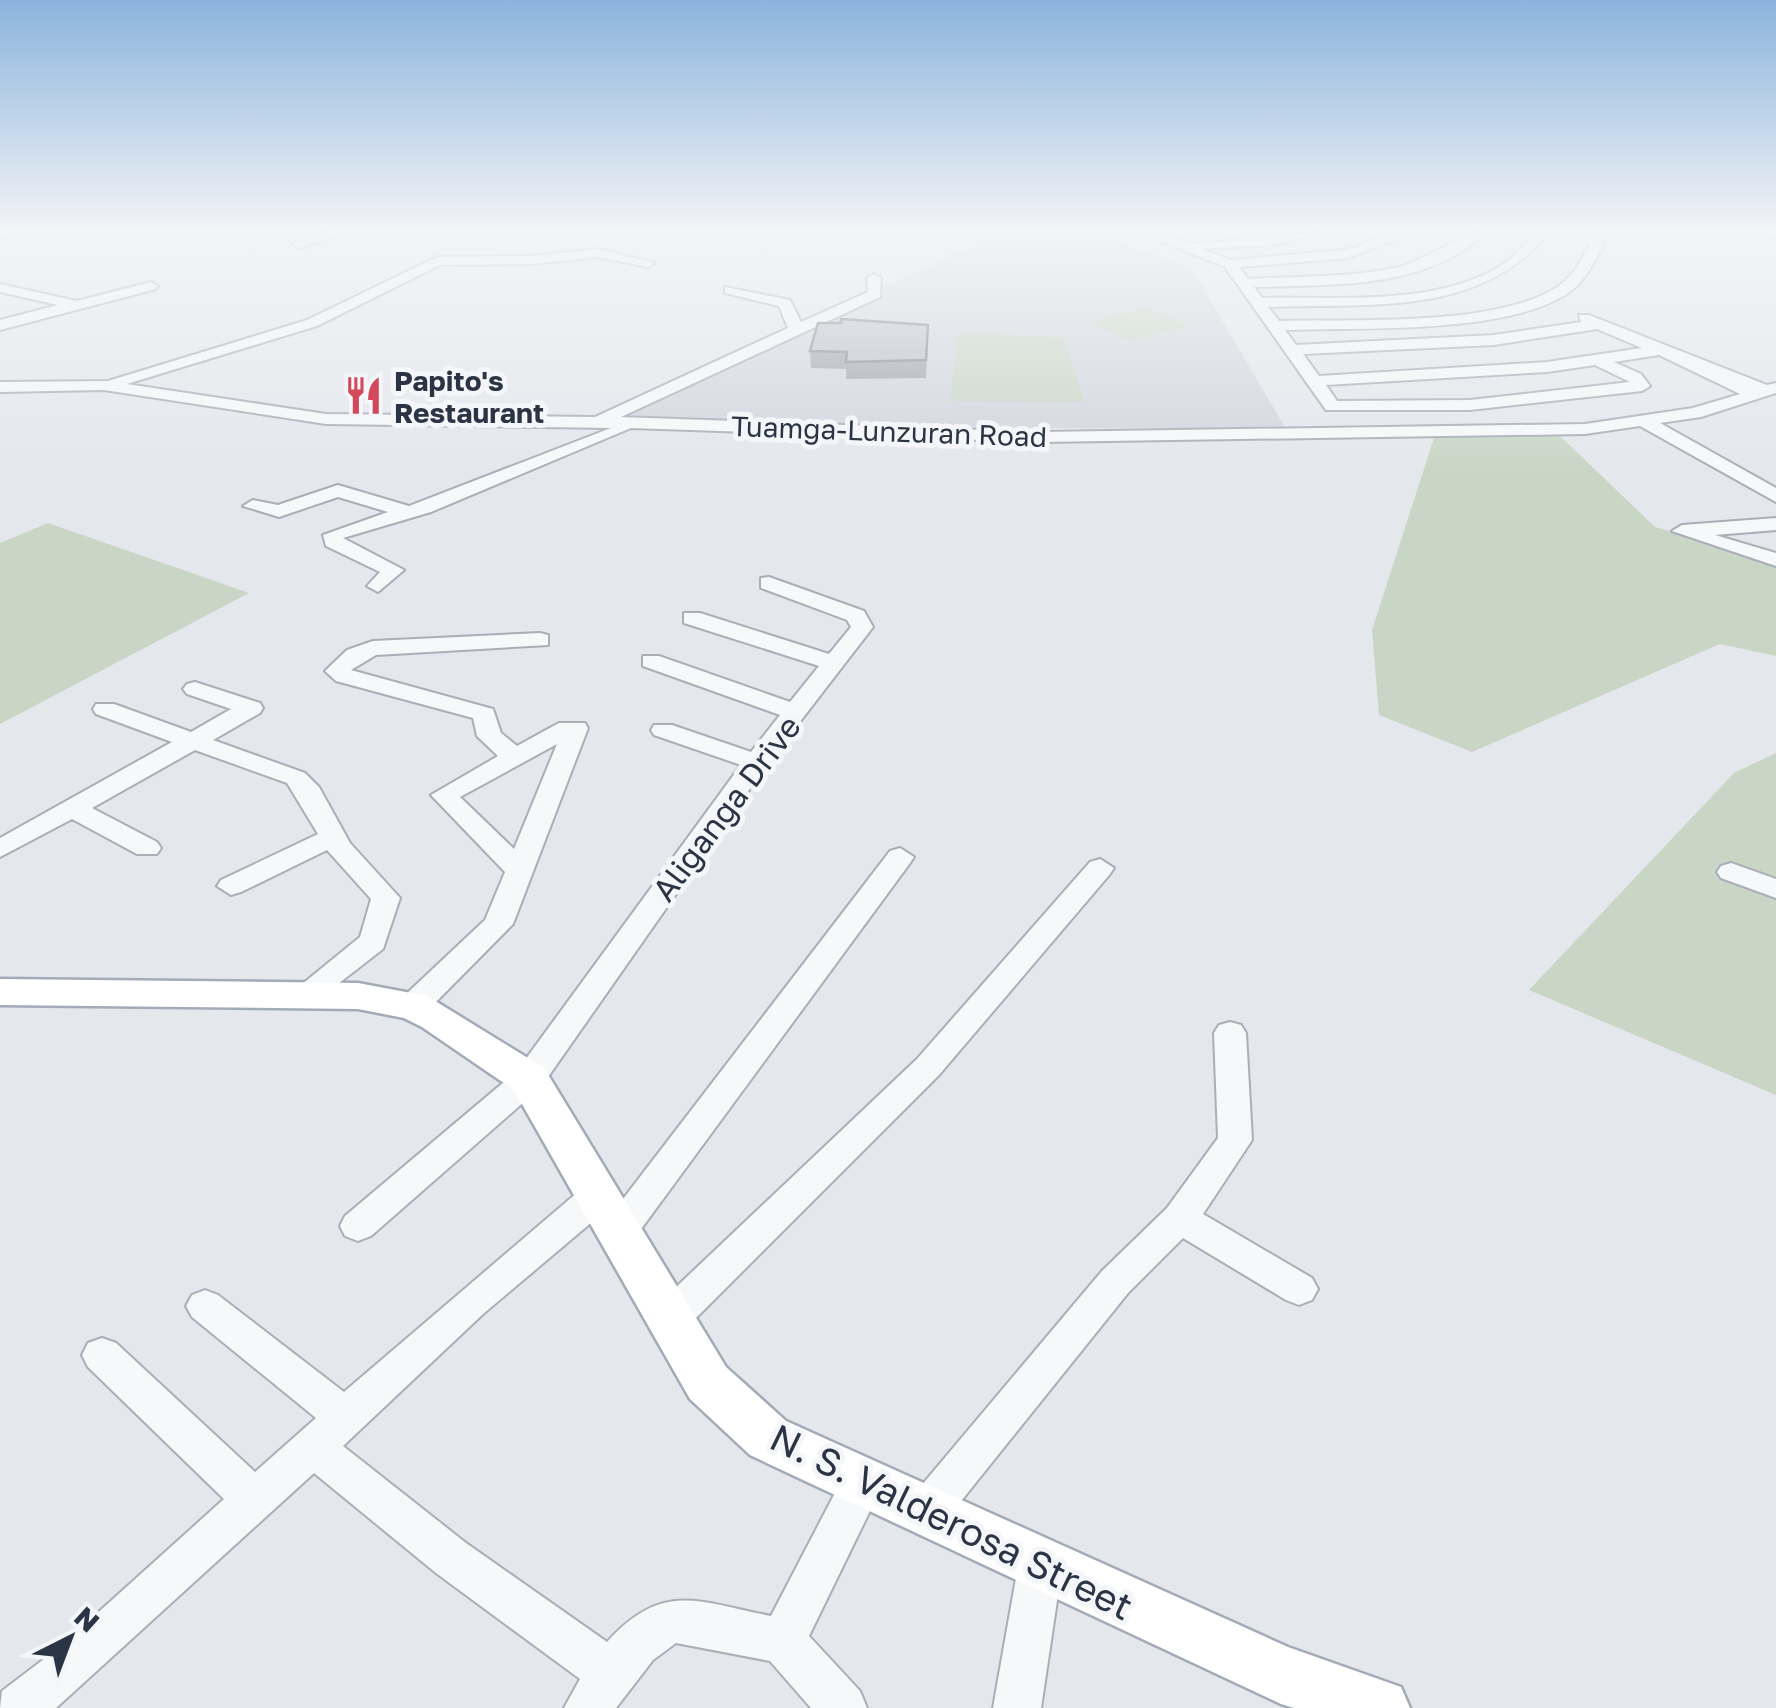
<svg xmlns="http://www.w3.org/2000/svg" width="1776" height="1708" viewBox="0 0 1776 1708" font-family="'Golos Text',sans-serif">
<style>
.built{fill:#d2d6de}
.green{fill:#c9d6c5}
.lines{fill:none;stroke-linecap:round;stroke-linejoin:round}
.minor-casing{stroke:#a9aeb7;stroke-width:4}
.major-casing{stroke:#a3abb8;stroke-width:5}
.minor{fill:#f7f8fa;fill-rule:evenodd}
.major{fill:#fff;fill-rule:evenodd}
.wall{fill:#a1a5ae}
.building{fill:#bbc0ca;stroke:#83868d;stroke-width:2.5}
.labels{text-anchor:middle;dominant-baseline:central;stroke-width:10;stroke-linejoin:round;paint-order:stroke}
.far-poi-label{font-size:28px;font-weight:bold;fill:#2b3445;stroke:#f4f6f9;text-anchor:start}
.far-street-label{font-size:28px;fill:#2b3445;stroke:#f4f6f9}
.street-label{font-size:32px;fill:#2b3445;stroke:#f4f6f9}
.near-street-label{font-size:38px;fill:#2b3445;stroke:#f4f6f9}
</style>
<rect width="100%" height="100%" fill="#e4e7ec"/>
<path class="built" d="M 1036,231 L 1087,231 L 1191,268 L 1286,429 L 838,427 L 611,416 L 988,238 Z"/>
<path class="green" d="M 1147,308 L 1189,326 L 1129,341 L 1088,322 Z
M 958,333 L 1064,337 L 1084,402 L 950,401 Z
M 1435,435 L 1560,436 L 1655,527 L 1776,562 L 1776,656 L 1720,644 L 1472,752 L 1379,715 L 1372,630 Z
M 48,523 L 249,593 L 0,724 L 0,543 Z
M 1776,753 L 1776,1095 L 1529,990 L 1734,773 Z"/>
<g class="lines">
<defs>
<path id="minor" d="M 0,231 L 30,231 L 0,238 Z
M 331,231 L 351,231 L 299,248 L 292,244 Z
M 1126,231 L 1110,236 L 1103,232 L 1104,231 Z
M 1135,231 L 1153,231 L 1190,244 L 1335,231 L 1270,245 L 1202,249 L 1231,260 L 1346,250 L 1400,231 L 1418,231 L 1348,258 L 1239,267 L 1248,279 C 1297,276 1347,278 1395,268 C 1424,262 1465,230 1487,231 C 1427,291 1331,284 1254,287 L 1262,298 C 1339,296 1437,307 1504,264 C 1517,255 1526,242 1536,231 L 1549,232 C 1481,318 1367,303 1268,307 L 1279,321 C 1354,319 1493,327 1556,288 C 1572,278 1581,260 1590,245 L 1577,237 L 1589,234 L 1605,244 C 1594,261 1585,282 1568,293 C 1505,335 1361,327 1285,330 L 1296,345 L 1494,335 L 1581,322 L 1579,315 L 1589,315 L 1767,385 L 1776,383 L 1776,393 L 1701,417 L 1660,423 L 1776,488 L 1776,502 L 1640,426 L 1585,434 L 1041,442 L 631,428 L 431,512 L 343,538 L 404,570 L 378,592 L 367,586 L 380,572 L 326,546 L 323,535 L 388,512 L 338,497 L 279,517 L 243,506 L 253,500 L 278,505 L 338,485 L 409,506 L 611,428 L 326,424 L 104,390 L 0,392 L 0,382 L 108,381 L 307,320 L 437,257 L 532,256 L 598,249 L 655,263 L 648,267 L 598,257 L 532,264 L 440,265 L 317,326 L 127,384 L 326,414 L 595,417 L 788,328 L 779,306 L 725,293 L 725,287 L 790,300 L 801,322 L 868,292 L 867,278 L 874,274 L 881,278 L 880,297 L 621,417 L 1041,432 L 1585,424 L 1693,408 L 1740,394 L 1659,355 L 1614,362 L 1641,374 L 1650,386 L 1642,391 L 1470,410 L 1326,410 L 1225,267 ZM 1597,329 L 1642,348 L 1547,362 L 1319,376 L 1303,354 L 1494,345 ZM 1595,365 L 1630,382 L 1470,400 L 1337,401 L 1326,385 L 1547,372 Z
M 1730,231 L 1776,231 L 1776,238 Z
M 151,282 L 158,286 L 156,289 L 0,330 L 0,320 L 58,305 L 0,292 L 0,284 L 77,301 Z
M 1776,518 L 1776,530 L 1715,535 L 1776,553 L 1776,566 L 1672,531 L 1682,525 Z
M 769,577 L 864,611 L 873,627 L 765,767 L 541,1087 L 371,1236 L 358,1241 L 345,1236 L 340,1226 L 345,1216 L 517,1071 L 741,765 L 654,735 L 651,730 L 654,725 L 672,725 L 751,752 L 780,715 L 643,666 L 643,656 L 659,656 L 790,702 L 819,666 L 684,623 L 684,613 L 700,613 L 829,654 L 851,627 L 847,620 L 761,588 L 761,578 Z
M 540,633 L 548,635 L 548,645 L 376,655 L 351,670 L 493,709 L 501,733 L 517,746 L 559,723 L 585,723 L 588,728 L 513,924 L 424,1014 L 402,1014 L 397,1006 L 402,998 L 485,920 L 505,872 L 431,795 L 498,756 L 477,736 L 473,718 L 336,681 L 325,671 L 347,650 L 373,641 ZM 557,744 L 514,849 L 460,797 Z
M 195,682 L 260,703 L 263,708 L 260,713 L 213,740 L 305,773 L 319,787 L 350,843 L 400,898 L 383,949 L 316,1001 L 294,1001 L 290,994 L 360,937 L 371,899 L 327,850 L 241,892 L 231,895 L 217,886 L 221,880 L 318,834 L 287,783 L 195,750 L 92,808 L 157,842 L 161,848 L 157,854 L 137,854 L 72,819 L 0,857 L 0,838 L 172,742 L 96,714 L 93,709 L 96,704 L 114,704 L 191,732 L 231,709 L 187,694 L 183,689 L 187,684 Z
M 900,848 L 914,857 L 910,863 L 633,1240 L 620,1245 L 607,1240 L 602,1230 L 607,1220 L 890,851 Z
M 1100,859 L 1114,868 L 1110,874 L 939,1075 L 682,1332 L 668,1336 L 654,1332 L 649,1320 L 654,1308 L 917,1059 L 1090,862 Z
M 1731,863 L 1776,879 L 1776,898 L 1721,878 L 1717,872 L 1721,866 Z
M 1230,1022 L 1241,1025 L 1246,1033 L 1252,1140 L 1203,1214 L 1312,1278 L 1318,1289 L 1312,1300 L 1299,1305 L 1286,1300 L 1183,1238 L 1128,1293 L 941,1526 L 926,1532 L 911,1526 L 905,1512 L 911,1498 L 1102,1271 L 1167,1208 L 1218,1138 L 1214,1033 L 1219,1025 Z
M 598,1182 L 611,1186 L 616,1196 L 611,1206 L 483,1314 L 343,1446 L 466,1543 L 607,1642 C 663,1580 699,1602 771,1616 L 848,1468 L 863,1462 L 878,1468 L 884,1482 L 809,1636 L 860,1691 L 867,1708 L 811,1708 L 770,1661 L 676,1643 L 653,1660 L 616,1708 L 564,1708 L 580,1679 L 436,1573 L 314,1473 L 56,1708 L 0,1708 L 2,1691 L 61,1646 L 224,1499 L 88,1367 L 82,1355 L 88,1343 L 102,1338 L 116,1343 L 255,1472 L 316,1418 L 192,1317 L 186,1306 L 192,1295 L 205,1290 L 218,1295 L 344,1392 L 585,1186 Z
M 1040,1545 L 1056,1552 L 1062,1567 L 1041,1708 L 993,1708 L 1018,1567 L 1024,1552 Z"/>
<path id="major" d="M 0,979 L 358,983 L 427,996 L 544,1068 L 726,1367 L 786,1421 L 1288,1647 L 1401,1687 L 1410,1708 L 1294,1708 L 1281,1704 L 750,1455 L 690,1399 L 514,1090 L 422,1027 L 404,1018 L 358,1009 L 0,1005 Z"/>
</defs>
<use href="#minor" class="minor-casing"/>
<use href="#major" class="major-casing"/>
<use href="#minor" class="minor"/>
<use href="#major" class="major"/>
</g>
<path class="wall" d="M 928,325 L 926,378 L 846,379 L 846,369 L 811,368 L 810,351 Z"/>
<path class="building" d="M 841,319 L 928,325 L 926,360 L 846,362 L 847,352 L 810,351 L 818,323 L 841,323 Z"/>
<linearGradient id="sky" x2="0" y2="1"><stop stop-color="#8bb4dd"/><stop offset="0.49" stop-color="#f3f4f6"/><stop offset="1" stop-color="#f3f4f6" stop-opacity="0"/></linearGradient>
<rect width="1776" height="470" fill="url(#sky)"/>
<defs>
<symbol id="restaurant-bare" viewBox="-9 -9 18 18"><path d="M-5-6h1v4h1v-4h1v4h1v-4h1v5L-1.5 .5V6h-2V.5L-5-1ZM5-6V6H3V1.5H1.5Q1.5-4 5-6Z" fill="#d1495b" stroke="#f4f6f9" stroke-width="2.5" paint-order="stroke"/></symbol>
</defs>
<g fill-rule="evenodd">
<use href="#restaurant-bare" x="336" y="368" width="55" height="55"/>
</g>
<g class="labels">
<g class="far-poi-label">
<text x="394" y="380">Papito's<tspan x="394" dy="32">Restaurant</tspan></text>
</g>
<g class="far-street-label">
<text transform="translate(889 431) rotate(2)">Tuamga-Lunzuran Road</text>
</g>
<g class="street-label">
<text transform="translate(726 808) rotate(-53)">Aliganga Drive</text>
</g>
<g class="near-street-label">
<text transform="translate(952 1521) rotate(26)">N. S. Valderosa Street</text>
</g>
</g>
<g transform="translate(70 1638) rotate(42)" stroke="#f4f6f9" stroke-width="8" paint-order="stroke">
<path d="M0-8L18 38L0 25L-18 38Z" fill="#2b3445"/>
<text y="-15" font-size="28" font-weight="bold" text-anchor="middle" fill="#2b3445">N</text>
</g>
</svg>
